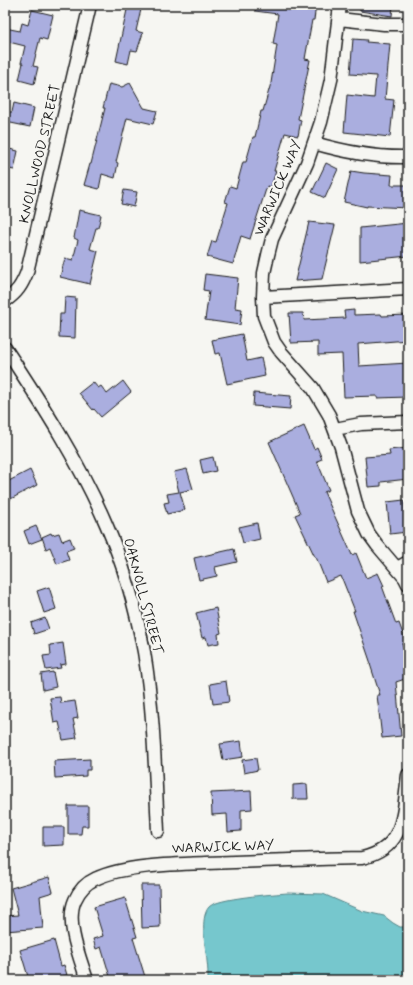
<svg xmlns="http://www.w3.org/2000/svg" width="413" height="985" viewBox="0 0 413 985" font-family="Mynerve,sans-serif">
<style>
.water{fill:#76c7cd;stroke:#528386}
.building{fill:#aaaedf;stroke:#1c1c1c}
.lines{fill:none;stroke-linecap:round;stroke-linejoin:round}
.minor-casing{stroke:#1c1c1c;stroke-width:15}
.minor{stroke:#f6f6f2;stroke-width:12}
.labels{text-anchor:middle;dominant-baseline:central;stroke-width:4;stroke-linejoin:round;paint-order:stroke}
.street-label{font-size:14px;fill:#1c1c1c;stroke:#f6f6f2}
</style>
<rect width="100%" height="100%" fill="#f6f6f2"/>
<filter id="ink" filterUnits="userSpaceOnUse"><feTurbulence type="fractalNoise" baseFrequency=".025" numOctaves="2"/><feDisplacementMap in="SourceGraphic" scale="8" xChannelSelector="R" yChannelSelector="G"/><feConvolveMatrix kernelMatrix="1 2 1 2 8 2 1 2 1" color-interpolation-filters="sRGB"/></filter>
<g filter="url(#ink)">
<path class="water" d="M 288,893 L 323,894 L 362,911 L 384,916 L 393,923 L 400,927 L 408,927 L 408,980 L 208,980 C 208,974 208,968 207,961 C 206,948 199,918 209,907 C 217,898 274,894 288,893 Z"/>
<path class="building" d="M 128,5 L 142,5 L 136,31 L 143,33 L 137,51 L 131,50 L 128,64 L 116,61 Z
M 255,5 L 316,5 L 314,20 L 312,20 L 305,59 L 310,60 L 298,119 L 301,120 L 298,136 L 285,133 L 274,171 L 276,171 L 271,187 L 267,186 L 250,239 L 241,236 L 233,264 L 207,257 L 212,241 L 216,242 L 228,203 L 225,202 L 230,186 L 236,188 L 243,162 L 246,162 L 253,137 L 255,137 L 261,111 L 263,111 L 271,83 L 277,45 L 273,44 L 278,14 L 255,11 Z
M 360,5 L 393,5 L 392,16 L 360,11 Z
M 32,10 L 53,15 L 47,40 L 40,38 L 33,66 L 38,67 L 34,84 L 19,80 L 23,63 L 21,63 L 25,46 L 5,41 L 5,28 L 20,31 L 22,23 L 28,25 Z
M 353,39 L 367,40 L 366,42 L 390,44 L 385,99 L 394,100 L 390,137 L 344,132 L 347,95 L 374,98 L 376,76 L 350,74 Z
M 130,83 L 144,108 L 157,111 L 153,124 L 127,118 L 116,162 L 118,163 L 115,178 L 102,174 L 99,189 L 84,185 L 90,164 L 91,164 L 105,108 L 103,108 L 109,84 L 122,87 Z
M 14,103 L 34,108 L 30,127 L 6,122 L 8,112 L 12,112 Z
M 5,148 L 18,151 L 14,170 L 5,168 Z
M 326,163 L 338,169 L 325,198 L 312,192 Z
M 351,171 L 364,173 L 392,175 L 391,185 L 408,185 L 408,208 L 367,206 L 367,207 L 344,202 Z
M 124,190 L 137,192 L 134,207 L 121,204 Z
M 79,210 L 101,215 L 98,228 L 96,228 L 90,249 L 98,251 L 90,284 L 60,277 L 65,258 L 73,260 L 78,240 L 74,238 Z
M 309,222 L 335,225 L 322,279 L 295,281 Z
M 408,223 L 408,256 L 360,261 L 360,228 Z
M 205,274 L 238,278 L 235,308 L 242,309 L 240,325 L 205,320 L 209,291 L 203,290 Z
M 65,297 L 76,298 L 75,338 L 59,337 L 60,314 L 64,314 Z
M 354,310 L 354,315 L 381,314 L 382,316 L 408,315 L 408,340 L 358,344 L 359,366 L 408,363 L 408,397 L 377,398 L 377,396 L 344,397 L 342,354 L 318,355 L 318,342 L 291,343 L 289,313 L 303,313 L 304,320 L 345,318 L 344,311 Z
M 242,334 L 247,361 L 261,358 L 265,376 L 227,384 L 220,353 L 215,354 L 212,340 Z
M 123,381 L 131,392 L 101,417 L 94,409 L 93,410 L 79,393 L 93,382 L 98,388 L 101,386 L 107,394 Z
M 254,393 L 291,396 L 290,409 L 253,406 Z
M 304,426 L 314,449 L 317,447 L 322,459 L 317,461 L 329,490 L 324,492 L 352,555 L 356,553 L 366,578 L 378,573 L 384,586 L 382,586 L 396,624 L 399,623 L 406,642 L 402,643 L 408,661 L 408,678 L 396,682 L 401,736 L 382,738 L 377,695 L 380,695 L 370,664 L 371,664 L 353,611 L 355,611 L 341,576 L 326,582 L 316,557 L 315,557 L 295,515 L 300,513 L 269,442 Z
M 407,448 L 408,479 L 381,482 L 381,486 L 368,487 L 365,457 L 390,455 L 389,450 Z
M 213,457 L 216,471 L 203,474 L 200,460 Z
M 187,469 L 193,489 L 180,492 L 185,510 L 167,514 L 164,503 L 169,502 L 167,494 L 179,492 L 174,472 Z
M 30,470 L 37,485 L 5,502 L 5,483 Z
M 404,500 L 407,532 L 390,534 L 387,502 Z
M 257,523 L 260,539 L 243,543 L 239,527 Z
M 36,526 L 42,539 L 29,544 L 24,531 Z
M 51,533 L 52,535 L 59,533 L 62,541 L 70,538 L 74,548 L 66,551 L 69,560 L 57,564 L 50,547 L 46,549 L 42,537 Z
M 234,549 L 237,562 L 215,567 L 217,576 L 199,580 L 194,558 Z
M 49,587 L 56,609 L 44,613 L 37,591 Z
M 216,608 L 221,633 L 218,634 L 219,643 L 208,645 L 206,637 L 202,638 L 196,613 Z
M 45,618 L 49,629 L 34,634 L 31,623 Z
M 63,643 L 66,664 L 60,665 L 61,668 L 46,670 L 43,656 L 51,655 L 50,645 Z
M 53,672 L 56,687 L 43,690 L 41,674 Z
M 226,681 L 229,702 L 213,704 L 210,684 Z
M 60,697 L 61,703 L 75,701 L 78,718 L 73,719 L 77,738 L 63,740 L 59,722 L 54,723 L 50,698 Z
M 241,741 L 243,757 L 223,760 L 220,744 Z
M 256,758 L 258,770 L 244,773 L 242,760 Z
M 90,759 L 90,770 L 86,770 L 86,776 L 55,778 L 54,761 Z
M 307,784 L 308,799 L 293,799 L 293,785 Z
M 251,791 L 252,809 L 241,810 L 241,831 L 228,832 L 227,814 L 212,815 L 211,793 Z
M 68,806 L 88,806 L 88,826 L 82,826 L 81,834 L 68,834 Z
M 43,827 L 64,827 L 64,845 L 43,846 Z
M 49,877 L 53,892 L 40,896 L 43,928 L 5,931 L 5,916 L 18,915 L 11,888 Z
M 141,885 L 159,885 L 160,927 L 142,928 Z
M 125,898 L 137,937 L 133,938 L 146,980 L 111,980 L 101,947 L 96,949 L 93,939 L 103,936 L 94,907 Z
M 54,940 L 61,966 L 64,965 L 67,975 L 49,980 L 29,980 L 20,950 Z"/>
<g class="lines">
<defs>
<path id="minor" d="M 340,5 L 331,80 L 321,122 L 307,163 L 272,239 L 268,255 L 264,273 L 263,297 L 264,316 L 274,342 L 281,352 L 313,388 L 329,415 L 341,447 L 358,511 L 369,534 L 377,545 L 405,578 L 408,584
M 339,19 L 384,24 L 408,24
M 314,143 C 345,152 376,158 408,157
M 263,297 L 408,289
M 5,301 C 17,293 22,285 27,272 L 90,5
M 5,348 C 42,404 80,463 106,524 C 124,565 136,609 144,652 C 154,711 155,771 158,831
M 335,429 L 361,424 L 408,422
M 397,568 L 408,562
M 87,980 C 80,958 65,922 75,900 C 79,891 86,883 95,879 C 124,865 175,864 206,863 C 258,861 310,859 362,858 C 406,848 403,812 408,775"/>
</defs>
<use href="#minor" class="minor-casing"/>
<use href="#minor" class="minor"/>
</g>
</g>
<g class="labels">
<g class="street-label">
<text transform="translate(40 154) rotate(-77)">KNOLLWOOD STREET</text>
<text transform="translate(278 188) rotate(-67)">WARWICK WAY</text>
<text transform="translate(143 596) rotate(75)">OAKNOLL STREET</text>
<text transform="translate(223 847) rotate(-2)">WARWICK WAY</text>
</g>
</g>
<rect width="413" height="985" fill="none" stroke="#f6f6f2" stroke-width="20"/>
<rect x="10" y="10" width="393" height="965" fill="none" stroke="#1c1c1c" stroke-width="1.5" filter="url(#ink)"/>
</svg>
